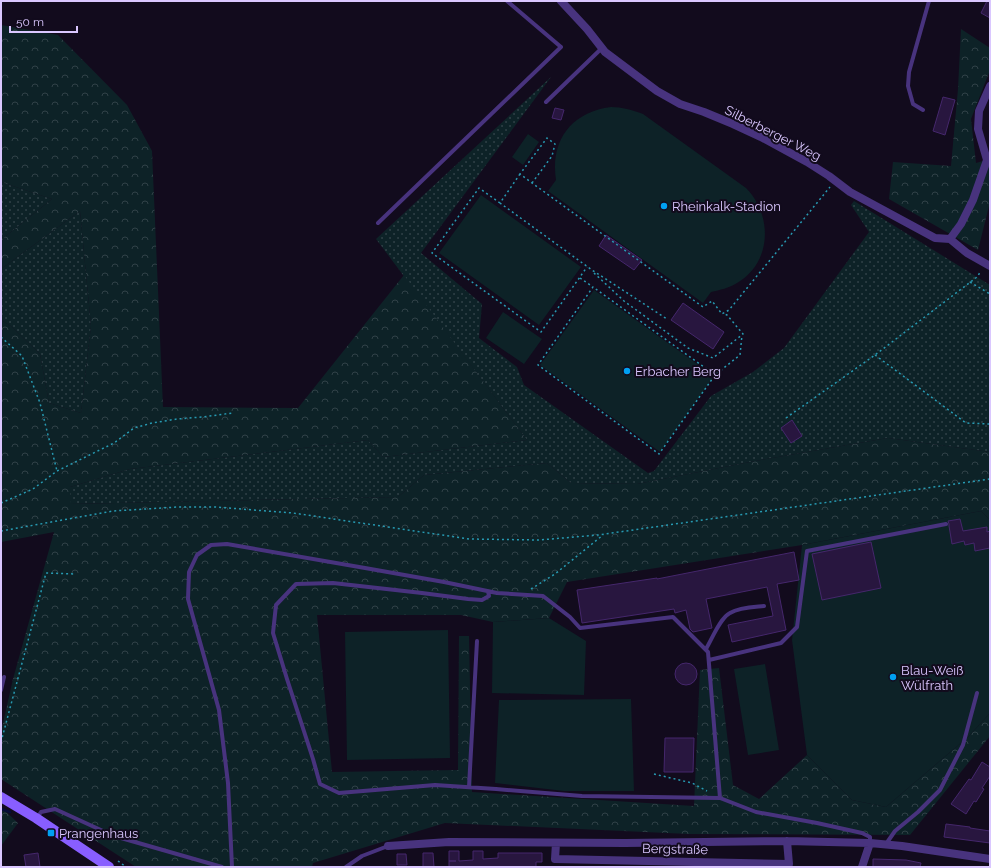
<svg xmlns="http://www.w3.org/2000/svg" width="991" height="868" viewBox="0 0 991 868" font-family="Raleway,sans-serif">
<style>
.grass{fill:url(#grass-dots)}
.forest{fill:url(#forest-crowns)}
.pitch{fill:#0d2227}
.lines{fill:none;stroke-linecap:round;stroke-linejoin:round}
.stream{stroke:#060d3a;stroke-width:2.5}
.building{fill:#28163f;stroke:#45276c}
.path{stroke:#279ab2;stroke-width:1.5;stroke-dasharray:2 3;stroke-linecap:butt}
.lane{stroke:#48337e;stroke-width:4}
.street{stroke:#48337e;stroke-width:8}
.secondary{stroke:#885eff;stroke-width:10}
.poi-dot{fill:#00a0f2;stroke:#120b1d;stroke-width:1.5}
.labels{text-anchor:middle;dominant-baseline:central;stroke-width:4;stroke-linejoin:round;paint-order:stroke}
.street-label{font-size:13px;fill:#dac7ff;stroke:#120b1d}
.poi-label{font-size:13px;fill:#dac7ff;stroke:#120b1d;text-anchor:start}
</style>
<defs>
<pattern id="grass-dots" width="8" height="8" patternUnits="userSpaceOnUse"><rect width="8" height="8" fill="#0d2227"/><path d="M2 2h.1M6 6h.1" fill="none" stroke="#304147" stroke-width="1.8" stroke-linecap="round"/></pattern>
<pattern id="forest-crowns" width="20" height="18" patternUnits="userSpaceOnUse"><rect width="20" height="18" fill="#0d2227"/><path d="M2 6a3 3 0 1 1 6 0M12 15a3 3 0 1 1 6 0" fill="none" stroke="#304147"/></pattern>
</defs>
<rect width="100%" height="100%" fill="#120b1d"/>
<path class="grass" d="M 551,77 L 421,253 L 482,304 L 479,338 L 517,367 L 524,385 L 648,473 L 654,471 L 711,396 L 753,372 L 784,348 L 869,232 L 851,205 L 854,201 L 990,285 L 990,452 L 888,438 L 755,461 L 637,484 L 571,483 L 547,463 L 424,475 L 398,497 L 70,504 L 70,487 L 130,469 L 368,440 L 383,457 L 527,440 L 376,239 Z
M 1,182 L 52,199 L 1,240 Z
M 80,211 L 91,326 L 81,413 L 49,403 L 40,354 L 11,326 L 1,320 L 1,269 Z"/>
<path class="forest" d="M 1,25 L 58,35 L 127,105 L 152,151 L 163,407 L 298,408 L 404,275 L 527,440 L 383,457 L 368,440 L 130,469 L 70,487 L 71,504 L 398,497 L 424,475 L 547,463 L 571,483 L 637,484 L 755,461 L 888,438 L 990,452 L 990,520 L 981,511 L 802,545 L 567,582 L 549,618 L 493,622 L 461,615 L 317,615 L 332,772 L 458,770 L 459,636 L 469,636 L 472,792 L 694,806 L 700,670 L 719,668 L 733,785 L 759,799 L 807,755 L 852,800 L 886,807 L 969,736 L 990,713 L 990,736 L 910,835 L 689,834 L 445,823 L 313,863 L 312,867 L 136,867 L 1,779 L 1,732 L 13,679 L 54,532 L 1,542 L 1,320 L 11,326 L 40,354 L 49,403 L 81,413 L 91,326 L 80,211 L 1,269 L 1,240 L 52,199 L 1,182 Z
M 961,29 L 990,48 L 990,70 L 971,119 L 976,163 L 990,159 L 990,202 L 978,250 L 889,199 L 893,162 L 951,166 L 958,89 Z
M 1,807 L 18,823 L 1,846 Z"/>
<path class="pitch" d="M 611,107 C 622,107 632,110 643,114 L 746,188 C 773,215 772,263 737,283 C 729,288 720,290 711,292 L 703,303 L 548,191 L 556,180 C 550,141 571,112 611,107 Z
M 528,134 L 539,142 L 523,165 L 512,157 Z
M 481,195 L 581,267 L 539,325 L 439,253 Z
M 594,290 L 714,376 L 660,452 L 540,365 Z
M 503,312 L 542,339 L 524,364 L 486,338 Z
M 981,511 L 990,520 L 990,713 L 969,736 L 886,807 L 852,800 L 807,755 L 792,640 L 802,545 Z
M 549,618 L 586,641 L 584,695 L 492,693 L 493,622 Z
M 448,630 L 450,758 L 347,760 L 345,632 Z
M 765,664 L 779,750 L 748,755 L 734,669 Z
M 631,699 L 634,791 L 564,791 L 495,783 L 499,700 Z"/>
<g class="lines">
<path class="stream" d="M 1,809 L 10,812"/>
</g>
<path class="building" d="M 987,1 L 990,1 L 990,18 L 981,13 Z
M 943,97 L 955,100 L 945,135 L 933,131 Z
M 555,108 L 564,110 L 561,120 L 552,118 Z
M 606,235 L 642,260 L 634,270 L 599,246 Z
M 683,303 L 724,332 L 713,349 L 671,320 Z
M 792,420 L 802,436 L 791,443 L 781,428 Z
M 960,519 L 963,531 L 987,527 L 987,532 L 990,531 L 990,548 L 975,551 L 974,543 L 965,545 L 964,541 L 952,544 L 949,526 L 949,524 L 948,521 Z
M 871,542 L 881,588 L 822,600 L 812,554 Z
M 794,552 L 799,580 L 777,584 L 786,630 L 732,642 L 728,625 L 773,616 L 767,587 L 706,599 L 712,628 L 693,632 L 690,629 L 686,610 L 675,613 L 674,609 L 582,623 L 577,590 L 657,578 L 657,579 Z
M675 674a11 11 0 1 1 22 0a11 11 0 1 1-22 0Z
M 665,738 L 694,738 L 693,772 L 664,772 Z
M 982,762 L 990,767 L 990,776 L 982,788 L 984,789 L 976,802 L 974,801 L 966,814 L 951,804 L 969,779 L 971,780 Z
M 946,824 L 970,827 L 970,828 L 990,831 L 990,843 L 944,837 Z
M 449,851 L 459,851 L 459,861 L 473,860 L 473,851 L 483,851 L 483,859 L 498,858 L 498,853 L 542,853 L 542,862 L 536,862 L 536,867 L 449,867 L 449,861 L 456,861 L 449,861 Z
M 38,853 L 40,867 L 26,867 L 24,855 Z
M 423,853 L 433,853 L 434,867 L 423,867 Z
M 397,854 L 406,854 L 407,865 L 397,865 Z
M 873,859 L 906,860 L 921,863 L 920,867 L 873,867 Z"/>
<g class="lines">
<path class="path" d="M 520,174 L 500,203 L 592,270 L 667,319
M 532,183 L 552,156 L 555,144 L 547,138 L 520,174 L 532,183 L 703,307 L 712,301 L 722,314 L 729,310 L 830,187
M 500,203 L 479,188 L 432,253 L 541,332 L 587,267
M 594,273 L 624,301 L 688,348 L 713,358 L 743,334 L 727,315 L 724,314
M 580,278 L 593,287
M 970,282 L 990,294
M 1,337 L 22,356 L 40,403 L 57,471
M 875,355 L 966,423 L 990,424
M 715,375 L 593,287 L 538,365 L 659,454 L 715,375 L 740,355 L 742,335
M 786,418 L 875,355 L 977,277 L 981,271
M 1,503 L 33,489 L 57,471 L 114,443 L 134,428 L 152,423 L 177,419 L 202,417 L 233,413
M 1,531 L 113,511 L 178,507 L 215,507 L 293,513 L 469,539 L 539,540 L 598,535 L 990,479
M 531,589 L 555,574 L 603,535
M 1,742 L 46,573 L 75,574
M 654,774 L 692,783 L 707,791
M 118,861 L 126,867"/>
<path class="lane" d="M 546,102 L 602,48
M 923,110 L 913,104 L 908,86 L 909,72 L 929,1
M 378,223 L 561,47 L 507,1
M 488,591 L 489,596 L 482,600 L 468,599 L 422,593 L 333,583 L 296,584 L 276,605 L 273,633 L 287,679 L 313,759 L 320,784 L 339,793 L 435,785 L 496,789 L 582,796 L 720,798 L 756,812 L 817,823 L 862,833 L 870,837 L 870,843
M 706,649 C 712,639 720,618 730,613 C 740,607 754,607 764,606
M 709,660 L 781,643 L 797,627 L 807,551 L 946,524
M 1,690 L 4,677
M 469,787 L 477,641
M 37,818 L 41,812 L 55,809 L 114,836 L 222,867
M 886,844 L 895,831 L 918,812 L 940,790 L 963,745 L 977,693
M 232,867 L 228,783 L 219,710 L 188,599 L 189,572 L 197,555 L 211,545 L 227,544 L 365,568 L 444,582 L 497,593 L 543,596 L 570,617 L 580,628 L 673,617 L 708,652 L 720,798
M 346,867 L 362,856 L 388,846"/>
<path class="street" d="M 561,1 L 587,29 L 605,52 L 657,91 L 680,104 L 704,112 L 733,124 L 761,137 L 807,162 L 829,176 L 850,192 L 935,238 L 950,239 L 967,253 L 990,266
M 950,239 L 961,224 L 973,200 L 987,160 L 978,129 L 979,111 L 990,86
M 556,843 L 555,859 L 789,864 L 787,841
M 388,846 L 449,842 L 625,843 L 787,841 L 870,843 L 902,846 L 990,859
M 862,867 L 870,843"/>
<path class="secondary" d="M 1,797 L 36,818 L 109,867"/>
</g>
<g class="poi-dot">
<circle cx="664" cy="206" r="4"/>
<circle cx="627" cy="371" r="4"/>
<circle cx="893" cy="677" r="4"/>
<rect x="47" y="829" width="8" height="8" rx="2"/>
</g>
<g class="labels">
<g class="street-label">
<text transform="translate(773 133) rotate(27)">Silberberger Weg</text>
<text transform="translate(675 849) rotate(1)">Bergstraße</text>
</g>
<g class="poi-label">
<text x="672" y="206">Rheinkalk-Stadion</text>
<text x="635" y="371">Erbacher Berg</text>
<text x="901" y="670">Blau-Weiß<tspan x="901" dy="15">Wülfrath</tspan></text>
<text x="59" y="833">Prangenhaus</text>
</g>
</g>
<rect width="991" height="868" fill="none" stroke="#dac7ff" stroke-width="4"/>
<path d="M10 26v6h67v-6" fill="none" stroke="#dac7ff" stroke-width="2"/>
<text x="16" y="26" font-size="12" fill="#dac7ff" stroke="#120b1d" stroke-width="3" paint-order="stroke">50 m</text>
</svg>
